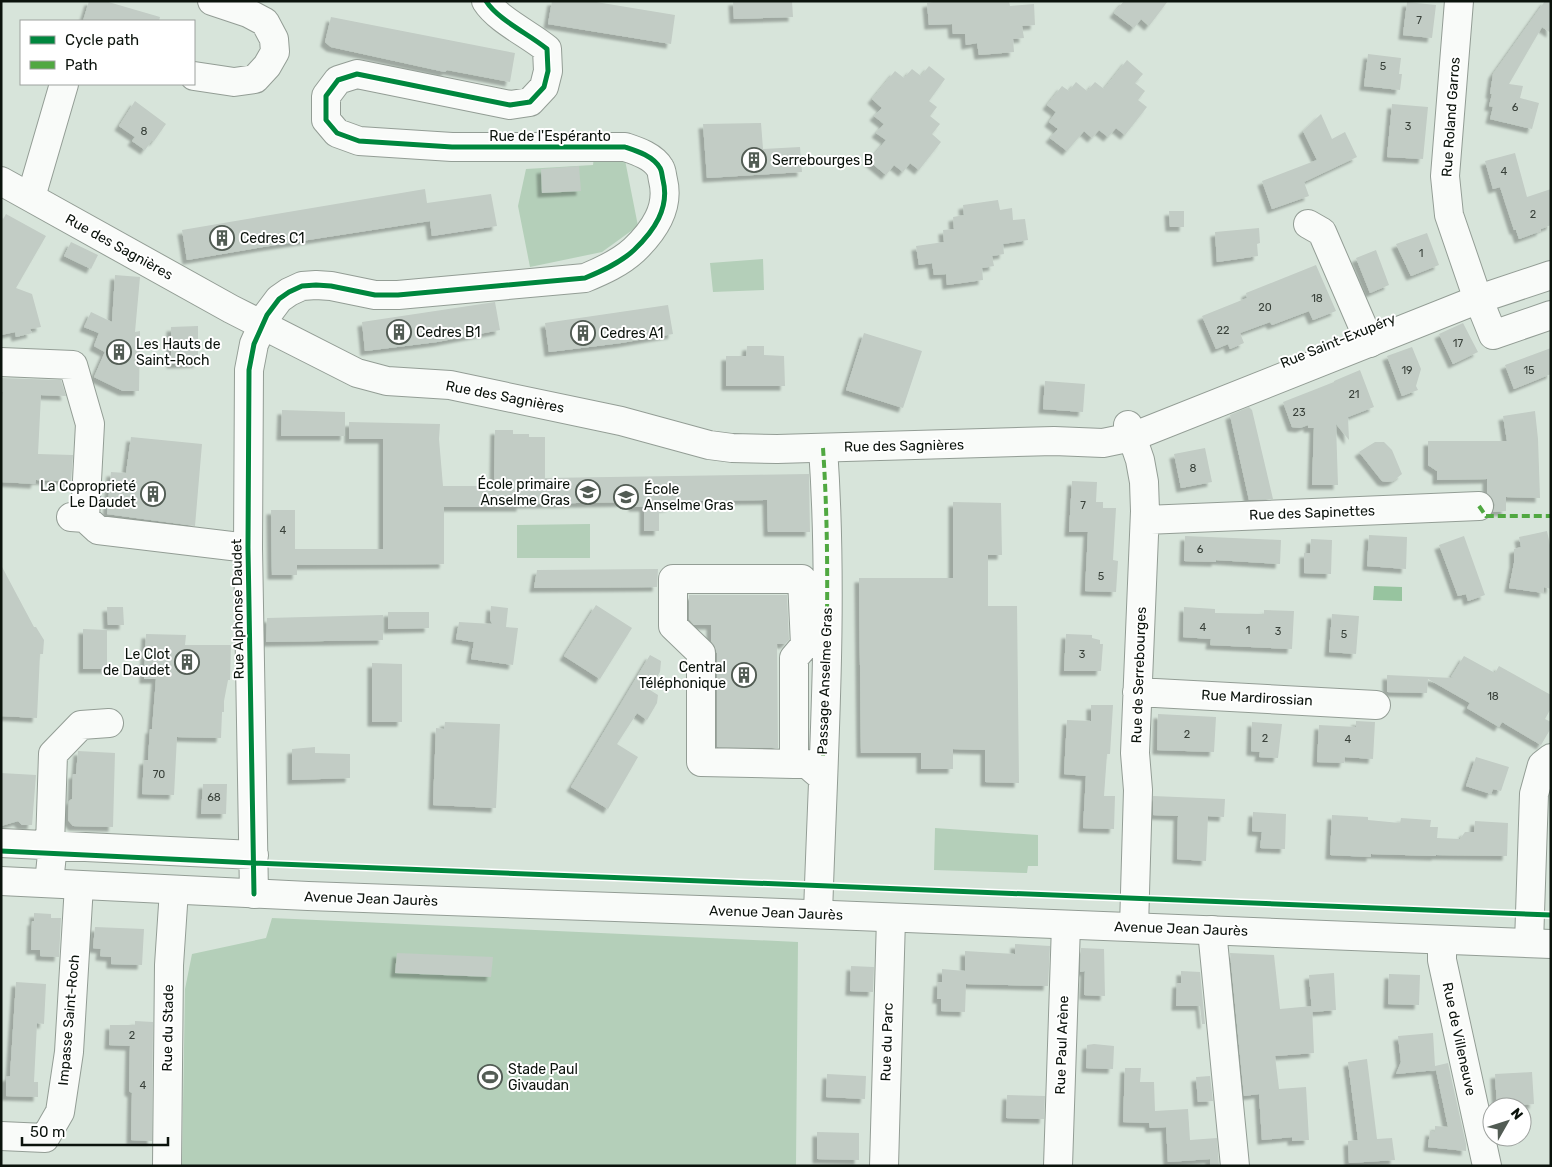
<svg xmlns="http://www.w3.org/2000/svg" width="1552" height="1167" viewBox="0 0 1552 1167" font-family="Rubik,sans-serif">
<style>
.green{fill:#b4cfb9}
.water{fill:#97c49f}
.building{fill:#c2ccc5;filter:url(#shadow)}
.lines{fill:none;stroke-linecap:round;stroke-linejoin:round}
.minor-casing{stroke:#939d95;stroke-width:30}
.major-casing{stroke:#939d95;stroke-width:30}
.minor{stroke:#f9fbf9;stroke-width:28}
.major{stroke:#f9fbf9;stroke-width:28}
.quiet{stroke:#50a841;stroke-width:4;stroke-dasharray:8 4;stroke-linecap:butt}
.cycleway-casing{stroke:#fff;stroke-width:8}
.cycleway{stroke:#00873e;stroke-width:5}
.labels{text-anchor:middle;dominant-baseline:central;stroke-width:4;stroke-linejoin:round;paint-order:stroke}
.number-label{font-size:11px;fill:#39413a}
.street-label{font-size:14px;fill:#0b130c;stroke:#fff}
.poi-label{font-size:14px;fill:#0b130c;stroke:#fff;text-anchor:start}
</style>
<defs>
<filter id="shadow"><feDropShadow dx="-4.5" dy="4.5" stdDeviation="1" flood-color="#0004"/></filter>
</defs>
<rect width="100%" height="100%" fill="#d7e4da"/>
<path class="green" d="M 624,155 L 638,226 L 602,252 L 530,267 L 518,206 L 526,169 L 593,165 L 594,156 Z
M 763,259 L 764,290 L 713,292 L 710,263 Z
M 590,524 L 590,558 L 517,558 L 517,525 Z
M 935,828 L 1038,835 L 1038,866 L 1028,866 L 1027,873 L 934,870 Z
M 272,918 L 798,942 L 796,1166 L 182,1166 L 185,989 L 192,954 L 266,938 Z"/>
<path class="water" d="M 1374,586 L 1402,587 L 1402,601 L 1373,600 Z"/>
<path class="building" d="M 89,1 L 105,1 L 160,17 L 159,21 L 83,21 Z
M 552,1 L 590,1 L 675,15 L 671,44 L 548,24 Z
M 733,1 L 792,1 L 793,17 L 734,19 Z
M 939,1 L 1009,1 L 1010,6 L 1034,4 L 1035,25 L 1022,26 L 1024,38 L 1013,39 L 1014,52 L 979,55 L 977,43 L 966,45 L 965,34 L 953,34 L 952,24 L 929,25 L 927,3 Z
M 1124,1 L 1168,1 L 1149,26 L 1141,19 L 1134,28 L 1114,13 Z
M 1545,1 L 1551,1 L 1551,33 L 1542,27 L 1509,84 L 1523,86 L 1520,98 L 1539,103 L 1532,129 L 1490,119 L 1493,107 L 1489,106 L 1492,94 L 1490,94 L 1493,74 Z
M 1407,2 L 1436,5 L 1432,38 L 1403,35 Z
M 331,17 L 515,53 L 510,82 L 447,70 L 445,72 L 331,47 L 325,42 Z
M 1368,54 L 1401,58 L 1399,74 L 1402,74 L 1400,90 L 1364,86 Z
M 1127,60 L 1143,74 L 1135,83 L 1145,91 L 1138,100 L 1147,107 L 1125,135 L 1116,128 L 1108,137 L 1099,130 L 1092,138 L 1084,131 L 1067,151 L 1050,138 L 1058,129 L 1049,122 L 1056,112 L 1047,105 L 1062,86 L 1069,91 L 1076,82 L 1087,91 L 1095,82 L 1104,89 Z
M 929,66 L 945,79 L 929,101 L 937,107 L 930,116 L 940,124 L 932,134 L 941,142 L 919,170 L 910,163 L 903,172 L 894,165 L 886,175 L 869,161 L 886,140 L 876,133 L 884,124 L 874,116 L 882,108 L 872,99 L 895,71 L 904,78 L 912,69 L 921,76 Z
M 135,101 L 166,124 L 154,141 L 152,140 L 145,150 L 132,141 L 135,137 L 119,126 Z
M 1392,104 L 1428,107 L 1423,159 L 1387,157 Z
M 1321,114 L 1332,139 L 1345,132 L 1357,157 L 1304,182 L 1309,196 L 1272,209 L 1262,181 L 1317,160 L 1303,131 Z
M 761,123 L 763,149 L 800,147 L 802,172 L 707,178 L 703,124 Z
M 1515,153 L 1527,197 L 1551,189 L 1551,225 L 1541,229 L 1541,231 L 1519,239 L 1516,230 L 1514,230 L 1500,187 L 1493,189 L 1485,161 Z
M 579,166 L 581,191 L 542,193 L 541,169 Z
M 425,189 L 427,203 L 491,194 L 497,226 L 432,236 L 430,221 L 263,247 L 187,260 L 182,230 Z
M 998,200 L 1000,210 L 1012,208 L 1013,220 L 1025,219 L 1028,240 L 1003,244 L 1004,254 L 992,256 L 994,266 L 982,268 L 983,280 L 947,285 L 946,274 L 934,275 L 932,263 L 919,265 L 916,246 L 944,242 L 943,230 L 954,229 L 953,217 L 964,215 L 963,205 Z
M 1169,211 L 1184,211 L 1184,227 L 1170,227 Z
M 6,214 L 46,236 L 16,288 L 32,294 L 41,327 L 30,329 L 32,333 L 16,337 L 15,332 L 1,335 L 1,223 Z
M 1259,228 L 1260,243 L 1257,244 L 1258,256 L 1217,262 L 1215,232 Z
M 1427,233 L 1439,265 L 1411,276 L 1396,244 Z
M 71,242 L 98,255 L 91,269 L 64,256 Z
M 1376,250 L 1389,285 L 1370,293 L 1356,258 Z
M 1316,265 L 1336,311 L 1313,320 L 1309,311 L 1272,325 L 1270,322 L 1240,333 L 1244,343 L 1230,349 L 1228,344 L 1216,349 L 1202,316 L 1247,298 L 1246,293 Z
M 115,275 L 140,277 L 135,332 L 140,331 L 139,391 L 123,391 L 94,377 L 105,352 L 94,346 L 99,333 L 84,327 L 91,312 L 112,322 Z
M 495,302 L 500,330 L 437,342 L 365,351 L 362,322 Z
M 668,305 L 673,334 L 621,343 L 549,352 L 545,323 Z
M 1463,323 L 1478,352 L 1453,364 L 1439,334 Z
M 198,326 L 198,363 L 171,364 L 171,327 Z
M 864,333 L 922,351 L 903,408 L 846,390 Z
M 747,346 L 764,346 L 764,355 L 784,356 L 785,386 L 726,386 L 726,356 L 746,356 Z
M 1412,347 L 1421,369 L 1416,386 L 1418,390 L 1402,396 L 1387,356 Z
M 1551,348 L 1551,374 L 1514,389 L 1505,365 Z
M 1360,370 L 1374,407 L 1348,417 L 1349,440 L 1336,424 L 1338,485 L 1312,485 L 1314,428 L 1308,428 L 1308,425 L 1300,428 L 1292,427 L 1283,402 L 1334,382 L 1334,381 Z
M 1,378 L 61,380 L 66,396 L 41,395 L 38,454 L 73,455 L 71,481 L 36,480 L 35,484 L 1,482 L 1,414 L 3,392 L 1,392 Z
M 1045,381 L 1085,384 L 1083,412 L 1043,409 Z
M 1249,407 L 1252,410 L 1273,499 L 1249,500 L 1230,415 Z
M 282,410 L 345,412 L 345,436 L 281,436 Z
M 1535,411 L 1538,439 L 1540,498 L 1506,497 L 1506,511 L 1493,512 L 1495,505 L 1492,498 L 1487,493 L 1487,479 L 1437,480 L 1437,471 L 1428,465 L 1428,441 L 1507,441 L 1503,416 Z
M 349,422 L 440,424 L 439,439 L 443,486 L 494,486 L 495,430 L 513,430 L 513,434 L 529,434 L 529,437 L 545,437 L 545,478 L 809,474 L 810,532 L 768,532 L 767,500 L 671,501 L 670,507 L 659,508 L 659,531 L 644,531 L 644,507 L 633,507 L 633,502 L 521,504 L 521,507 L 444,507 L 444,564 L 297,565 L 297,575 L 272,575 L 271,510 L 295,510 L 295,549 L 383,549 L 383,439 L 349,439 Z
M 131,437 L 202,444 L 195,526 L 107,514 L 111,472 L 126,473 Z
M 1375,442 L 1384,442 L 1392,450 L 1402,474 L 1393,481 L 1387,482 L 1382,481 L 1359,452 Z
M 1205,448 L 1212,482 L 1181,488 L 1174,454 Z
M 1072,481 L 1097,482 L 1096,502 L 1103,502 L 1103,508 L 1116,508 L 1113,560 L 1118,561 L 1116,592 L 1085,591 L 1088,532 L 1069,532 Z
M 953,502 L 1001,503 L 1002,555 L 988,555 L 988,606 L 1017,606 L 1019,783 L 985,782 L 985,750 L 953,749 L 953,769 L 921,769 L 921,753 L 861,753 L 859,578 L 953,578 Z
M 1547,531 L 1551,550 L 1551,589 L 1544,587 L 1544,593 L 1509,588 L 1514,563 L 1514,549 L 1521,547 L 1519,537 Z
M 1369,535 L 1407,537 L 1406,569 L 1367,566 Z
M 1185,536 L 1281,540 L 1280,564 L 1216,560 L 1216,562 L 1184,561 Z
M 1464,536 L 1485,595 L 1468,601 L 1466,594 L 1458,596 L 1439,545 Z
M 1311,539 L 1332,540 L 1331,574 L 1304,573 L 1304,553 L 1310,553 Z
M 1,565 L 34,627 L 36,627 L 44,640 L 43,654 L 40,654 L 37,718 L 1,716 Z
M 658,569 L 657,587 L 534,588 L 537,570 Z
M 689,595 L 787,595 L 789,640 L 785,644 L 777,644 L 778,748 L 717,747 L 717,653 L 715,647 L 711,641 L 711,625 L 694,625 L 689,619 Z
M 596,605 L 632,628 L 600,679 L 564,656 Z
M 491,606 L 508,608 L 506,627 L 518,628 L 513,665 L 471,659 L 474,642 L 456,639 L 459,622 L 492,624 L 490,619 Z
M 107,607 L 123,607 L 124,625 L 108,625 Z
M 1184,607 L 1215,609 L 1215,613 L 1264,614 L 1264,610 L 1294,611 L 1292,649 L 1210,645 L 1211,639 L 1183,637 Z
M 388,612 L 429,612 L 429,628 L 388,629 Z
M 1332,614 L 1359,616 L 1356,654 L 1329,652 Z
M 383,615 L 383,640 L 266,642 L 267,618 Z
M 83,629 L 107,630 L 107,669 L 83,669 Z
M 146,634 L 186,635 L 185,645 L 231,645 L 230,680 L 228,680 L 224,701 L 224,712 L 222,712 L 221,738 L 177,737 L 174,795 L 142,794 L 144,760 L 148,760 L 150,729 L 152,729 L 156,679 L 144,679 Z
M 1066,634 L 1092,635 L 1092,638 L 1100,640 L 1100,644 L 1103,644 L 1101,671 L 1064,671 Z
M 650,655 L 661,661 L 660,672 L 650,690 L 658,695 L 657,703 L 647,720 L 637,713 L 617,744 L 638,757 L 608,809 L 571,787 Z
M 1464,656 L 1495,673 L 1499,666 L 1551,695 L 1551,708 L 1545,719 L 1551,722 L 1551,728 L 1541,745 L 1502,722 L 1499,727 L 1467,708 L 1470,703 L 1428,679 L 1427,693 L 1387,692 L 1387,675 L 1453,678 L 1451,677 Z
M 372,663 L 402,664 L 402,722 L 372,722 Z
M 1091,705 L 1113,705 L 1110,754 L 1107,754 L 1104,796 L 1115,796 L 1114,829 L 1083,828 L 1086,776 L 1064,774 L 1067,720 L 1091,721 Z
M 1158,714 L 1216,717 L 1214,752 L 1157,750 Z
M 1356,721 L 1375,722 L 1373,759 L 1345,757 L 1344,763 L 1317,762 L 1319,725 L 1356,727 Z
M 445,722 L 500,724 L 496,808 L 433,805 L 436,728 L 444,729 Z
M 1252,722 L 1282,724 L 1278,758 L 1259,757 L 1260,752 L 1251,751 Z
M 315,747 L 315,753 L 350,754 L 350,778 L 292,780 L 292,749 Z
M 78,751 L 115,753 L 113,827 L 73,826 L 68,820 L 69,801 L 72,799 L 73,774 L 76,774 Z
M 1476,757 L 1509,767 L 1501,791 L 1493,789 L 1491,794 L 1466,786 Z
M 1,773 L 36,775 L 32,825 L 22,825 L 18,821 L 1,826 Z
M 203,784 L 227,784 L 226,814 L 201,814 Z
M 1153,796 L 1225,799 L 1224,817 L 1208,816 L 1206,861 L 1177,859 L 1178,816 L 1153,815 Z
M 1253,812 L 1286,814 L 1285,849 L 1260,848 L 1262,832 L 1252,831 Z
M 1332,815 L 1368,817 L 1368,820 L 1400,823 L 1401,818 L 1431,820 L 1430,827 L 1438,827 L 1437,838 L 1460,839 L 1465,832 L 1474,832 L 1475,821 L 1508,823 L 1507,856 L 1436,855 L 1436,856 L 1371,854 L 1371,857 L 1330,855 Z
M 34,913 L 51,914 L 51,918 L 61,918 L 59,957 L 40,956 L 40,950 L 31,950 L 32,921 L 34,921 Z
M 95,927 L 144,929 L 142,965 L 111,964 L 111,957 L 100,956 L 101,949 L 93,948 Z
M 1015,944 L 1050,946 L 1048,986 L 966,984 L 965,1012 L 941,1011 L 941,999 L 937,999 L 938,982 L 942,982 L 942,969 L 965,971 L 965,951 L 1015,954 Z
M 1081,948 L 1104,949 L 1105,996 L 1084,995 L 1085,971 L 1080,972 Z
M 397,953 L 493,957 L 491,977 L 395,973 Z
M 1230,953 L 1274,955 L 1280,1009 L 1312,1006 L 1314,1053 L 1275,1056 L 1279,1089 L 1306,1087 L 1309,1140 L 1292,1141 L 1292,1137 L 1262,1140 L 1259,1094 L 1244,1096 Z
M 851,966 L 874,967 L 873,992 L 850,991 Z
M 1181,971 L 1200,972 L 1205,1024 L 1202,1024 L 1200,1006 L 1176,1006 L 1177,983 L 1181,983 Z
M 1334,973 L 1336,1010 L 1312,1012 L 1309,975 Z
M 1389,974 L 1420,975 L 1419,1005 L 1388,1004 Z
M 16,982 L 46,984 L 44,1024 L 37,1023 L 34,1082 L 38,1082 L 38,1097 L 6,1096 L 6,1077 L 10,1076 Z
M 135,1021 L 153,1022 L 152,1141 L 131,1140 L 132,1093 L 129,1091 L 130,1046 L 109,1045 L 110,1025 L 135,1025 Z
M 1433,1033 L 1435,1066 L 1448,1063 L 1466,1144 L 1466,1151 L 1428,1147 L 1430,1131 L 1435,1132 L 1435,1126 L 1448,1127 L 1436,1070 L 1396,1074 L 1401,1062 L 1398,1036 Z
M 1094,1044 L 1114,1046 L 1113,1069 L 1086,1068 L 1087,1045 Z
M 1367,1059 L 1377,1139 L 1392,1138 L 1395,1160 L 1349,1163 L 1348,1141 L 1358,1140 L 1348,1062 Z
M 1125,1068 L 1141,1068 L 1140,1082 L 1154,1082 L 1155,1111 L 1188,1109 L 1190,1140 L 1217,1138 L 1219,1166 L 1210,1166 L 1210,1159 L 1168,1162 L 1166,1127 L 1150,1128 L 1149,1123 L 1123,1122 Z
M 1532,1072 L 1534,1104 L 1497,1107 L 1495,1074 Z
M 827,1074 L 866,1076 L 865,1099 L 826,1097 Z
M 1210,1076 L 1213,1101 L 1198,1102 L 1196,1077 Z
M 1007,1095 L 1045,1096 L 1044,1119 L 1006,1118 Z
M 817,1132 L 859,1133 L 859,1160 L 817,1159 Z"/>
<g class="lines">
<defs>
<path id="minor" d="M 1459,1 L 1445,176 L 1449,215 L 1474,288 L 1493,335 L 1551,315
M 194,76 L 234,82 L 255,79 L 267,66 L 275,52 L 274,39 L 265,22 L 248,13 L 212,1
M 31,197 L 64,84
M 1308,224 L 1322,232 L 1370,343
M 1,362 L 73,365 L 90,424 L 85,518
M 1128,425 L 1140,460 L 1144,482 L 1145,511 L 1135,753 L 1138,790 L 1134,927
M 71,517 L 85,518 L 98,530 L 248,548
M 1145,520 L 1479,506
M 1137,692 L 1376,705
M 794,764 L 794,658 L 805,645 L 802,579 L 673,579 L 673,626 L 701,653 L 701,762 L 794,764 L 807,764 L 822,777
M 1,843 L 254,855
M 49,883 L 52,854 L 50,845 L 53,754 L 81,725 L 109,723
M 254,894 L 248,548 L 249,370 L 254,344 L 267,315 L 279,299 L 289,292 L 302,286 L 316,285 L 331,286 L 375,295 L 398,295 L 585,278 C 602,271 620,263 634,250 C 654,231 670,208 663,180 C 662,176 662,171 660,168 C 653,156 637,151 625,147 L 452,147 L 359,141 L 337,133 L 326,120 L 326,96 L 338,80 L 357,74 L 510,105 L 530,102 L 544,87 L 548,71 L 547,49 C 529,34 498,20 486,1
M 818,914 C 823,759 834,603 823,448
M 1212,930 L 1235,1166
M 1442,941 L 1442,960 L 1487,1166
M 1529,943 L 1534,794 L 1542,765 L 1551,758
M 1,1136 L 45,1138 L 60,1112 L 69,1052 L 79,885
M 167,1166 L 169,965 L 174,890
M 884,1166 L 891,918
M 1058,1166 L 1066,925"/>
<path id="major" d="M 1,181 L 231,309 L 357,373 L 387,381 L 450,385 L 621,421 L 709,445 L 732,448 L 777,449 L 1054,441 L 1103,443 L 1132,437 L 1479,299 L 1551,275
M 1,881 L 308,896 L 782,913 L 1551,944"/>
</defs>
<use href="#minor" class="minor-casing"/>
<use href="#major" class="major-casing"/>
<use href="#minor" class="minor"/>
<use href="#major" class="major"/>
<path class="quiet" d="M 823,448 C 830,551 827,655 823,758
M 1479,506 L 1486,516 L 1551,516"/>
<defs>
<path id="cycleway" d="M 1,851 L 254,863 L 1551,915
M 254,894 L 248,548 L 249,370 L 254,344 L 267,315 L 279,299 L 289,292 L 302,286 L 316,285 L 331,286 L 375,295 L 398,295 L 585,278 C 602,271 620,263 634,250 C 654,231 670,208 663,180 C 662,176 662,171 660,168 C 653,156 637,151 625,147 L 452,147 L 359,141 L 337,133 L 326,120 L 326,96 L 338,80 L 357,74 L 510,105 L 530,102 L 544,87 L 548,71 L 547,49 C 529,34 498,20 486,1"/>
</defs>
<use href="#cycleway" class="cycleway-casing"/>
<use href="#cycleway" class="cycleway"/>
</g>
<defs>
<symbol id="building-ring" viewBox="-11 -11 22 22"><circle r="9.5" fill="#fff" stroke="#525c54" stroke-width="1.5"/><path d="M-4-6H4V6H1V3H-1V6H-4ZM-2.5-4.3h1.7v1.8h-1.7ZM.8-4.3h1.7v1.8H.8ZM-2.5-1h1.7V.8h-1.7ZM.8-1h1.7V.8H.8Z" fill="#525c54"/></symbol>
<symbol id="school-ring" viewBox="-11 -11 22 22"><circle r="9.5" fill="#fff" stroke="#525c54" stroke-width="1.5"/><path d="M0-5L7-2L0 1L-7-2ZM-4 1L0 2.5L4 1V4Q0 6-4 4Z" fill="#525c54"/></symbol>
<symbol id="stadium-ring" viewBox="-11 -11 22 22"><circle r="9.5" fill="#fff" stroke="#525c54" stroke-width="1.5"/><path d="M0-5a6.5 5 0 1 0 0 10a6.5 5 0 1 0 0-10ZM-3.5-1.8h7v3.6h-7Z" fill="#525c54"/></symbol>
</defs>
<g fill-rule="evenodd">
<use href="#building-ring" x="740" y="146" width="28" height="28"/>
<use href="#building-ring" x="208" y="224" width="28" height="28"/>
<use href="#building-ring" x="385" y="318" width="28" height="28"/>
<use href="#building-ring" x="569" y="319" width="28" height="28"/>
<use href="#building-ring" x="105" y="338" width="28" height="28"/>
<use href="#school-ring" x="574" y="478" width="28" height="28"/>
<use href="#building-ring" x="139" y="480" width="28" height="28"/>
<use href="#school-ring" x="612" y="483" width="28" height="28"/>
<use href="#building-ring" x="173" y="648" width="28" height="28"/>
<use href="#building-ring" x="730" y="661" width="28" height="28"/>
<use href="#stadium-ring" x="476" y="1063" width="28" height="28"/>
</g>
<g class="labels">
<g class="number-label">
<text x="1419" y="20">7</text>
<text x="1383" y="66">5</text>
<text x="1515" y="107">6</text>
<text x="1408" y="126">3</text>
<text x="144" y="131">8</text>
<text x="1504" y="171">4</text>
<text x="1533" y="214">2</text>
<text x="1421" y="253">1</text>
<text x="1317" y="298">18</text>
<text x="1265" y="307">20</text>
<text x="1223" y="330">22</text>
<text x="1458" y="343">17</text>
<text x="1407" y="370">19</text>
<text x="1529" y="370">15</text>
<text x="1354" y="394">21</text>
<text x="1299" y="412">23</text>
<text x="1193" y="468">8</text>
<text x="1083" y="505">7</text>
<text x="283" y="530">4</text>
<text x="1200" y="549">6</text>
<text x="1101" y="576">5</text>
<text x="1203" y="627">4</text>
<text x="1248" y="630">1</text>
<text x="1278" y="631">3</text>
<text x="1344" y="634">5</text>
<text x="1082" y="654">3</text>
<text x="1493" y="696">18</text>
<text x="1187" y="734">2</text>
<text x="1265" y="738">2</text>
<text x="1348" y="739">4</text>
<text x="159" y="774">70</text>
<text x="214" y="797">68</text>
<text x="132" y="1035">2</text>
<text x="143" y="1085">4</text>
</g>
<g class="street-label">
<text transform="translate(1451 117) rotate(-86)">Rue Roland Garros</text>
<text x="550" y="136">Rue de l'Espéranto</text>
<text transform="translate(119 247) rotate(29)">Rue des Sagnières</text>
<text transform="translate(1338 341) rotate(-22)">Rue Saint-Exupéry</text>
<text transform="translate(505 397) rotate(11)">Rue des Sagnières</text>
<text transform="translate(904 446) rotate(-1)">Rue des Sagnières</text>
<text transform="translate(1312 513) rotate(-2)">Rue des Sapinettes</text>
<text transform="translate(238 609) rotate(-91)">Rue Alphonse Daudet</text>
<text transform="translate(1139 675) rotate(-88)">Rue de Serrebourges</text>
<text transform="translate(825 681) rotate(-88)">Passage Anselme Gras</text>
<text transform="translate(1257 698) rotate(3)">Rue Mardirossian</text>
<text transform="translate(371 899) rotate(2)">Avenue Jean Jaurès</text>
<text transform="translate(776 913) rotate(2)">Avenue Jean Jaurès</text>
<text transform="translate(1181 929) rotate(2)">Avenue Jean Jaurès</text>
<text transform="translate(69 1020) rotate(-85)">Impasse Saint-Roch</text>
<text transform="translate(168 1028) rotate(-89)">Rue du Stade</text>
<text transform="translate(1459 1039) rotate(78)">Rue de Villeneuve</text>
<text transform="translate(887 1042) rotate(-88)">Rue du Parc</text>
<text transform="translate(1062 1045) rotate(-88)">Rue Paul Arène</text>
</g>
<g class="poi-label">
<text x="772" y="160">Serrebourges B</text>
<text x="240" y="238">Cedres C1</text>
<text x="416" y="332">Cedres B1</text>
<text x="600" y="333">Cedres A1</text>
<text x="136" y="344">Les Hauts de<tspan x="136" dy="16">Saint-Roch</tspan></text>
<text x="570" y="484" text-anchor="end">École primaire<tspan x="570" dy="16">Anselme Gras</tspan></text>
<text x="136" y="486" text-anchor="end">La Coproprieté<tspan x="136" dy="16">Le Daudet</tspan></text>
<text x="644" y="489">École<tspan x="644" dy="16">Anselme Gras</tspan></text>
<text x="170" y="654" text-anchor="end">Le Clot<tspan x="170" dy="16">de Daudet</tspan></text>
<text x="726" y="667" text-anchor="end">Central<tspan x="726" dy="16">Téléphonique</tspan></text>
<text x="508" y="1069">Stade Paul<tspan x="508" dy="16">Givaudan</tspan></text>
</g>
</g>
<rect width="1552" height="1167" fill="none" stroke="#0b130c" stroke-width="5"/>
<rect x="20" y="20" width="175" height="65" fill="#ffffff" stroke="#9da19e"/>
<rect x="30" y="36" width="25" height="8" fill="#00873e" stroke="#9da19e"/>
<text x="65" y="45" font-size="15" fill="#0b130c">Cycle path</text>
<rect x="30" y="61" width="25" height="8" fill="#50a841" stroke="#9da19e"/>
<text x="65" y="70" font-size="15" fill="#0b130c">Path</text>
<g transform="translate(1507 1122) rotate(51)"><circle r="24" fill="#ffffff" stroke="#9da19e"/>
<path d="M0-4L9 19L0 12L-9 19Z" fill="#525c54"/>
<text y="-8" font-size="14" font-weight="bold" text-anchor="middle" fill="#0b130c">N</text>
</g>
<path d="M22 1137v8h146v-8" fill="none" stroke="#0b130c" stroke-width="2.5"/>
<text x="30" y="1137" font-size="15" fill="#0b130c" stroke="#ffffff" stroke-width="4" paint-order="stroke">50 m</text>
</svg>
